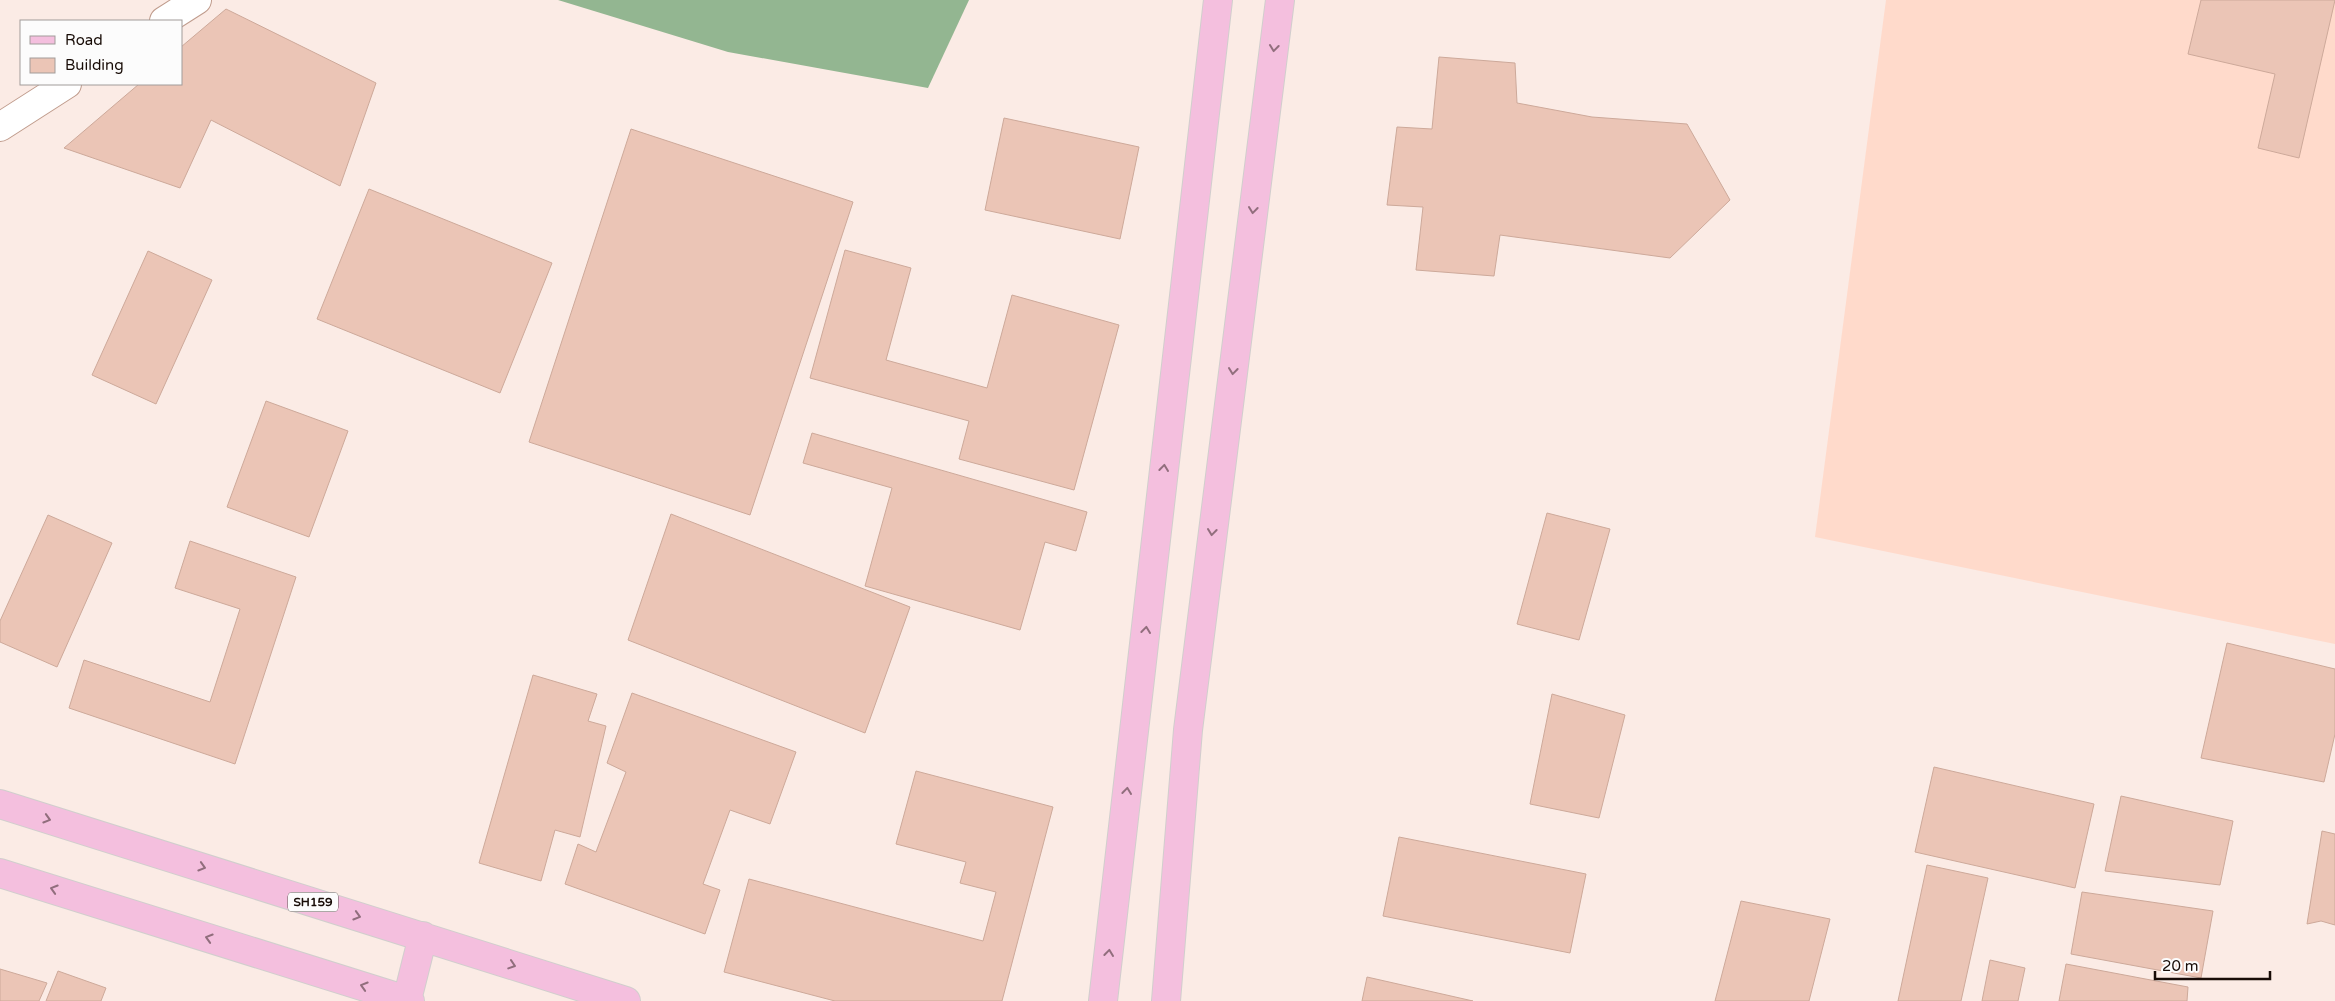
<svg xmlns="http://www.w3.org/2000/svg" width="2335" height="1001" viewBox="0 0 2335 1001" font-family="'Varela Round',sans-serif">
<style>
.built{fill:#ffdacb}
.forest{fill:#93b691}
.building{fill:#ebc5b6;stroke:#cda99a}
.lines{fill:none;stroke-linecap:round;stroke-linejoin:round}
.minor-casing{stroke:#c09c8d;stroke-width:30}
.primary-casing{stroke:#d1cecd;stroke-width:30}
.minor{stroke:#fff;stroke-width:28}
.primary{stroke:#f4bfde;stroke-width:28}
.oneway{stroke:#916e7d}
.labels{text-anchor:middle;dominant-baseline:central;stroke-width:4;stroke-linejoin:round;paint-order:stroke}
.shield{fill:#fcfcfc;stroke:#5c5450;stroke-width:1}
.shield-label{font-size:12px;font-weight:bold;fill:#180c07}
</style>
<rect width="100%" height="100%" fill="#fbebe5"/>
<path class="built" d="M 1886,0 L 2335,0 L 2335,644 L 1815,537 Z"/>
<path class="forest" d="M 558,0 L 969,0 L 928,88 L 728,52 Z"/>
<path class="building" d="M 2201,0 L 2335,0 L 2299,158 L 2258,148 L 2275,74 L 2188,54 Z
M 226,9 L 376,83 L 340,186 L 211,120 L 180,188 L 64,148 L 139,84 L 181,84 L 181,47 Z
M 1439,57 L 1515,63 L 1517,103 L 1592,117 L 1687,124 L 1730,200 L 1670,258 L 1500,235 L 1494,276 L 1416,270 L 1423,207 L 1387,205 L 1397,127 L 1432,129 Z
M 1004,118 L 1139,147 L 1120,239 L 985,210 Z
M 631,129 L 853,202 L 750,515 L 529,442 Z
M 369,189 L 552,263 L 500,393 L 317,319 Z
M 845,250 L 911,268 L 886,360 L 987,388 L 1012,295 L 1119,325 L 1074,490 L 959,459 L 969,421 L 810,378 Z
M 148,251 L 212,280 L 156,404 L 92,375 Z
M 266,401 L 348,431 L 309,537 L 227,507 Z
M 812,433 L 1087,512 L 1076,551 L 1045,542 L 1020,630 L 865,586 L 892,488 L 803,463 Z
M 1547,513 L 1610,529 L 1579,640 L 1517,624 Z
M 671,514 L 910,607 L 865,733 L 628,640 Z
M 48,515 L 112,543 L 57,667 L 0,642 L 0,621 Z
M 190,541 L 296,577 L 235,764 L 69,708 L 84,660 L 210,702 L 240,609 L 175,588 Z
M 2227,643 L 2335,669 L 2335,734 L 2324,782 L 2201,758 Z
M 533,675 L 597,694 L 588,721 L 606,726 L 580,837 L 555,830 L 541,881 L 479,863 Z
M 632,693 L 796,752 L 770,824 L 730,810 L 703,884 L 720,890 L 705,934 L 565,884 L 578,844 L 596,852 L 626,772 L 607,763 Z
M 1552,694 L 1625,715 L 1599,818 L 1530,804 Z
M 1934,767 L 2094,804 L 2075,888 L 1915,852 Z
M 916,771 L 1053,807 L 1002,1001 L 835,1001 L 724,972 L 749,879 L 983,941 L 996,892 L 960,883 L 966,862 L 896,844 Z
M 2121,796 L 2233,821 L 2220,885 L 2105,871 Z
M 2322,831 L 2335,834 L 2335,925 L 2321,921 L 2307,924 Z
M 1399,837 L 1586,874 L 1570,953 L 1383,916 Z
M 1927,865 L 1988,878 L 1961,1001 L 1898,1001 Z
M 2082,892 L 2213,911 L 2201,978 L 2071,954 Z
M 1741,901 L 1830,919 L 1809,1001 L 1715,1001 Z
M 1990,960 L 2025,968 L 2018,1001 L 1982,1001 Z
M 2066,964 L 2188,987 L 2187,1001 L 2059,1001 Z
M 0,969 L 47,983 L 39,1001 L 0,1001 Z
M 58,971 L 106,988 L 101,1001 L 46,1001 Z
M 1367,977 L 1473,1001 L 1362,1001 Z"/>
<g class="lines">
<defs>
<path id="minor" d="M 164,21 L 197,0
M 0,127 L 67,84"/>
<path id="primary" d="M 0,804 L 626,1001
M 0,873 L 410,1001
M 407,1000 L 423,936
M 1103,1001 L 1218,0
M 1166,1001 L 1188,730 L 1280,0"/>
</defs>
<use href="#minor" class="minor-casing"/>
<use href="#primary" class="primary-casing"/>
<use href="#minor" class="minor"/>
<use href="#primary" class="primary"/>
</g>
<defs><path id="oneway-chevron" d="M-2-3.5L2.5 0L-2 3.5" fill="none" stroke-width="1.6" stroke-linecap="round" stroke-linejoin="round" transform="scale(1.25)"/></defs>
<g class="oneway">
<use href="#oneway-chevron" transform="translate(1274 48) rotate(97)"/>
<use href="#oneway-chevron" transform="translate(1253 210) rotate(97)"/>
<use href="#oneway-chevron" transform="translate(1233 371) rotate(97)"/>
<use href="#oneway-chevron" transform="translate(1164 468) rotate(-83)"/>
<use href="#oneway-chevron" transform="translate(1212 532) rotate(97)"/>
<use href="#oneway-chevron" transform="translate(1146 630) rotate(-83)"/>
<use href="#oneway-chevron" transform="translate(1127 791) rotate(-83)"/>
<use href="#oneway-chevron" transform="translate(47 819) rotate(17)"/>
<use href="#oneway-chevron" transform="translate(202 867) rotate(17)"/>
<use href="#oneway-chevron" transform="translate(54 889) rotate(-163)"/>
<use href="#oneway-chevron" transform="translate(357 916) rotate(17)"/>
<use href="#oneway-chevron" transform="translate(209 938) rotate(-163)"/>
<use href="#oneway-chevron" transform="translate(1109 953) rotate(-83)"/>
<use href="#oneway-chevron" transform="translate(512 965) rotate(18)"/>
<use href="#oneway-chevron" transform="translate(364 986) rotate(-163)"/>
</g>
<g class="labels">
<rect class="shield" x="288" y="892.5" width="50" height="19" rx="4"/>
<g class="shield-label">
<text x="313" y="902">SH159</text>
</g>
</g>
<rect x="20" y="20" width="162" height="65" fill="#fcfcfc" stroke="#a19c9a"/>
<rect x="30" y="36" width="25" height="8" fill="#f4bfde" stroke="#a19c9a"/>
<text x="65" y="45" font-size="15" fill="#180c07">Road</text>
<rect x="30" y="58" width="25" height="15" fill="#ebc5b6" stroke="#a19c9a"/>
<text x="65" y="70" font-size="15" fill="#180c07">Building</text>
<path d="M2155 971v8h115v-8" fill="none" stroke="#180c07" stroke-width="2.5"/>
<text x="2162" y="971" font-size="15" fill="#180c07" stroke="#fcfcfc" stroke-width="4" paint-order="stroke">20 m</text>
</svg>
